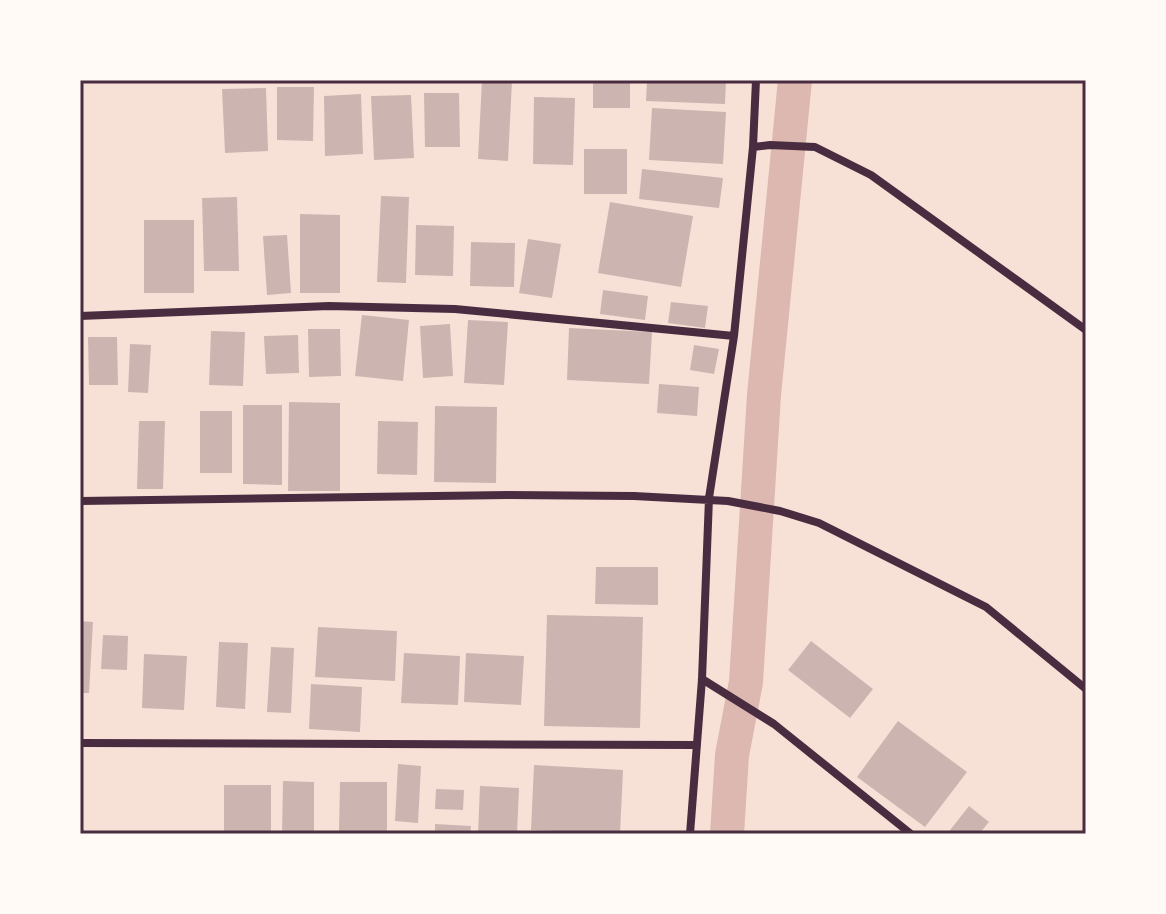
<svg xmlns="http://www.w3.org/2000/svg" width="1166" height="914" viewBox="0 0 1166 914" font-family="Arial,sans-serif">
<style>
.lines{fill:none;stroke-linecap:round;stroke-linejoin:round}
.canal{stroke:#dcb8b0;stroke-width:34}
.building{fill:#ccb4b1}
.minor{stroke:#4a2c40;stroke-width:8}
.neatline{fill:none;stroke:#4a2c40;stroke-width:3}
</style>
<rect width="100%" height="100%" fill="#f7e1d7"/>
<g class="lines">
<path class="canal" d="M 727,834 L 732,755 L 746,682 L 764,395 L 795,80"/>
</g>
<path class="building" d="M 482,80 L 512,81 L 508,161 L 478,159 Z
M 593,80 L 630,80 L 630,108 L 593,108 Z
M 647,80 L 726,80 L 725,104 L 646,101 Z
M 277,87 L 314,87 L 313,141 L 277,140 Z
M 266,88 L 268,151 L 225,153 L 222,89 Z
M 424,93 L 459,93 L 460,147 L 425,147 Z
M 361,94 L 363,154 L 325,156 L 324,96 Z
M 411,95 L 414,158 L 374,160 L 371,96 Z
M 534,97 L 575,98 L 573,165 L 533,164 Z
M 652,108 L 726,112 L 723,164 L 649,160 Z
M 584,149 L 627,149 L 627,194 L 584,194 Z
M 642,169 L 723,178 L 719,208 L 639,199 Z
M 381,196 L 409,197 L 406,283 L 377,282 Z
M 237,197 L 239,271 L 204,271 L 202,198 Z
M 610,202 L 693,216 L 681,287 L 598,273 Z
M 300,214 L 340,215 L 340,293 L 300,293 Z
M 144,220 L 194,220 L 194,293 L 144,293 Z
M 416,225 L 454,226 L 453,276 L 415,275 Z
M 287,235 L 291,293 L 267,295 L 263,236 Z
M 528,239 L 561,244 L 552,298 L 519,293 Z
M 471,242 L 515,243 L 514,287 L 470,286 Z
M 603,290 L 648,296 L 645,320 L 600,314 Z
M 671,302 L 708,306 L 705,328 L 668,323 Z
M 362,315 L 409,320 L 403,381 L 355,376 Z
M 468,320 L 508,322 L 504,385 L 464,383 Z
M 450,324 L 453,376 L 423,378 L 420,326 Z
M 569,328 L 652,332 L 649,384 L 567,380 Z
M 308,329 L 340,329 L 341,376 L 309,377 Z
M 211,331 L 245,332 L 243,386 L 209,385 Z
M 298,335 L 299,373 L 266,374 L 264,336 Z
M 88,337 L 117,337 L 118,385 L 89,385 Z
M 130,344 L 151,345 L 148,393 L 128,392 Z
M 694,345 L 719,349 L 714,374 L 690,370 Z
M 659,384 L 699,387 L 697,416 L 657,413 Z
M 289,402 L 340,403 L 340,491 L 288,491 Z
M 243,405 L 282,405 L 282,485 L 243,484 Z
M 435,406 L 497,407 L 496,483 L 434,482 Z
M 200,411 L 232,411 L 232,473 L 200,473 Z
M 139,421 L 165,421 L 163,489 L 137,489 Z
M 378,421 L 418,422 L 417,475 L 377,474 Z
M 596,567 L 658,567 L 658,605 L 595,604 Z
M 547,615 L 643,617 L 640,728 L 544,726 Z
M 80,621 L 93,622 L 89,693 L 80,693 Z
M 318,627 L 397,631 L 395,681 L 315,677 Z
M 103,635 L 128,636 L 127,670 L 101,669 Z
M 811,641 L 873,689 L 850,718 L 788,670 Z
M 219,642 L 248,643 L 245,709 L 216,707 Z
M 271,647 L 294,648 L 291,713 L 267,712 Z
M 404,653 L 460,656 L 458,705 L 401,703 Z
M 466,653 L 524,656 L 521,705 L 464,702 Z
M 144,654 L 187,656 L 184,710 L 142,708 Z
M 311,684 L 362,687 L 360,732 L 309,729 Z
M 898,721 L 967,772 L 925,827 L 857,777 Z
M 398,764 L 421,766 L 418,823 L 395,821 Z
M 534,765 L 623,770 L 620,834 L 531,830 Z
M 283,781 L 314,782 L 314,834 L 282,834 Z
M 340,782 L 387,782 L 387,832 L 339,831 Z
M 224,785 L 271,785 L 271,834 L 224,834 Z
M 480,786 L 519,788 L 517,834 L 478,834 Z
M 436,789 L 464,790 L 463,810 L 435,809 Z
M 969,806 L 989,822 L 979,834 L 947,834 Z
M 435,824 L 471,826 L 470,834 L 435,834 Z"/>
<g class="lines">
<path class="minor" d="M 753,147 L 770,145 L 815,147 L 871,175 L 1086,330
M 80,316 L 329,306 L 455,309 L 734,336
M 80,501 L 508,495 L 634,496 L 728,501 L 780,511 L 819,523 L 986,607 L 1086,689
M 702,679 L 774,724 L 911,834
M 80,743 L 697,745
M 690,834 L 702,679 L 709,498 L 734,336 L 753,147 L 756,80"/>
</g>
<rect width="1166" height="914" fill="none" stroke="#fffaf5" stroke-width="164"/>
<rect x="82" y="82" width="1002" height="750" class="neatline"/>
</svg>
